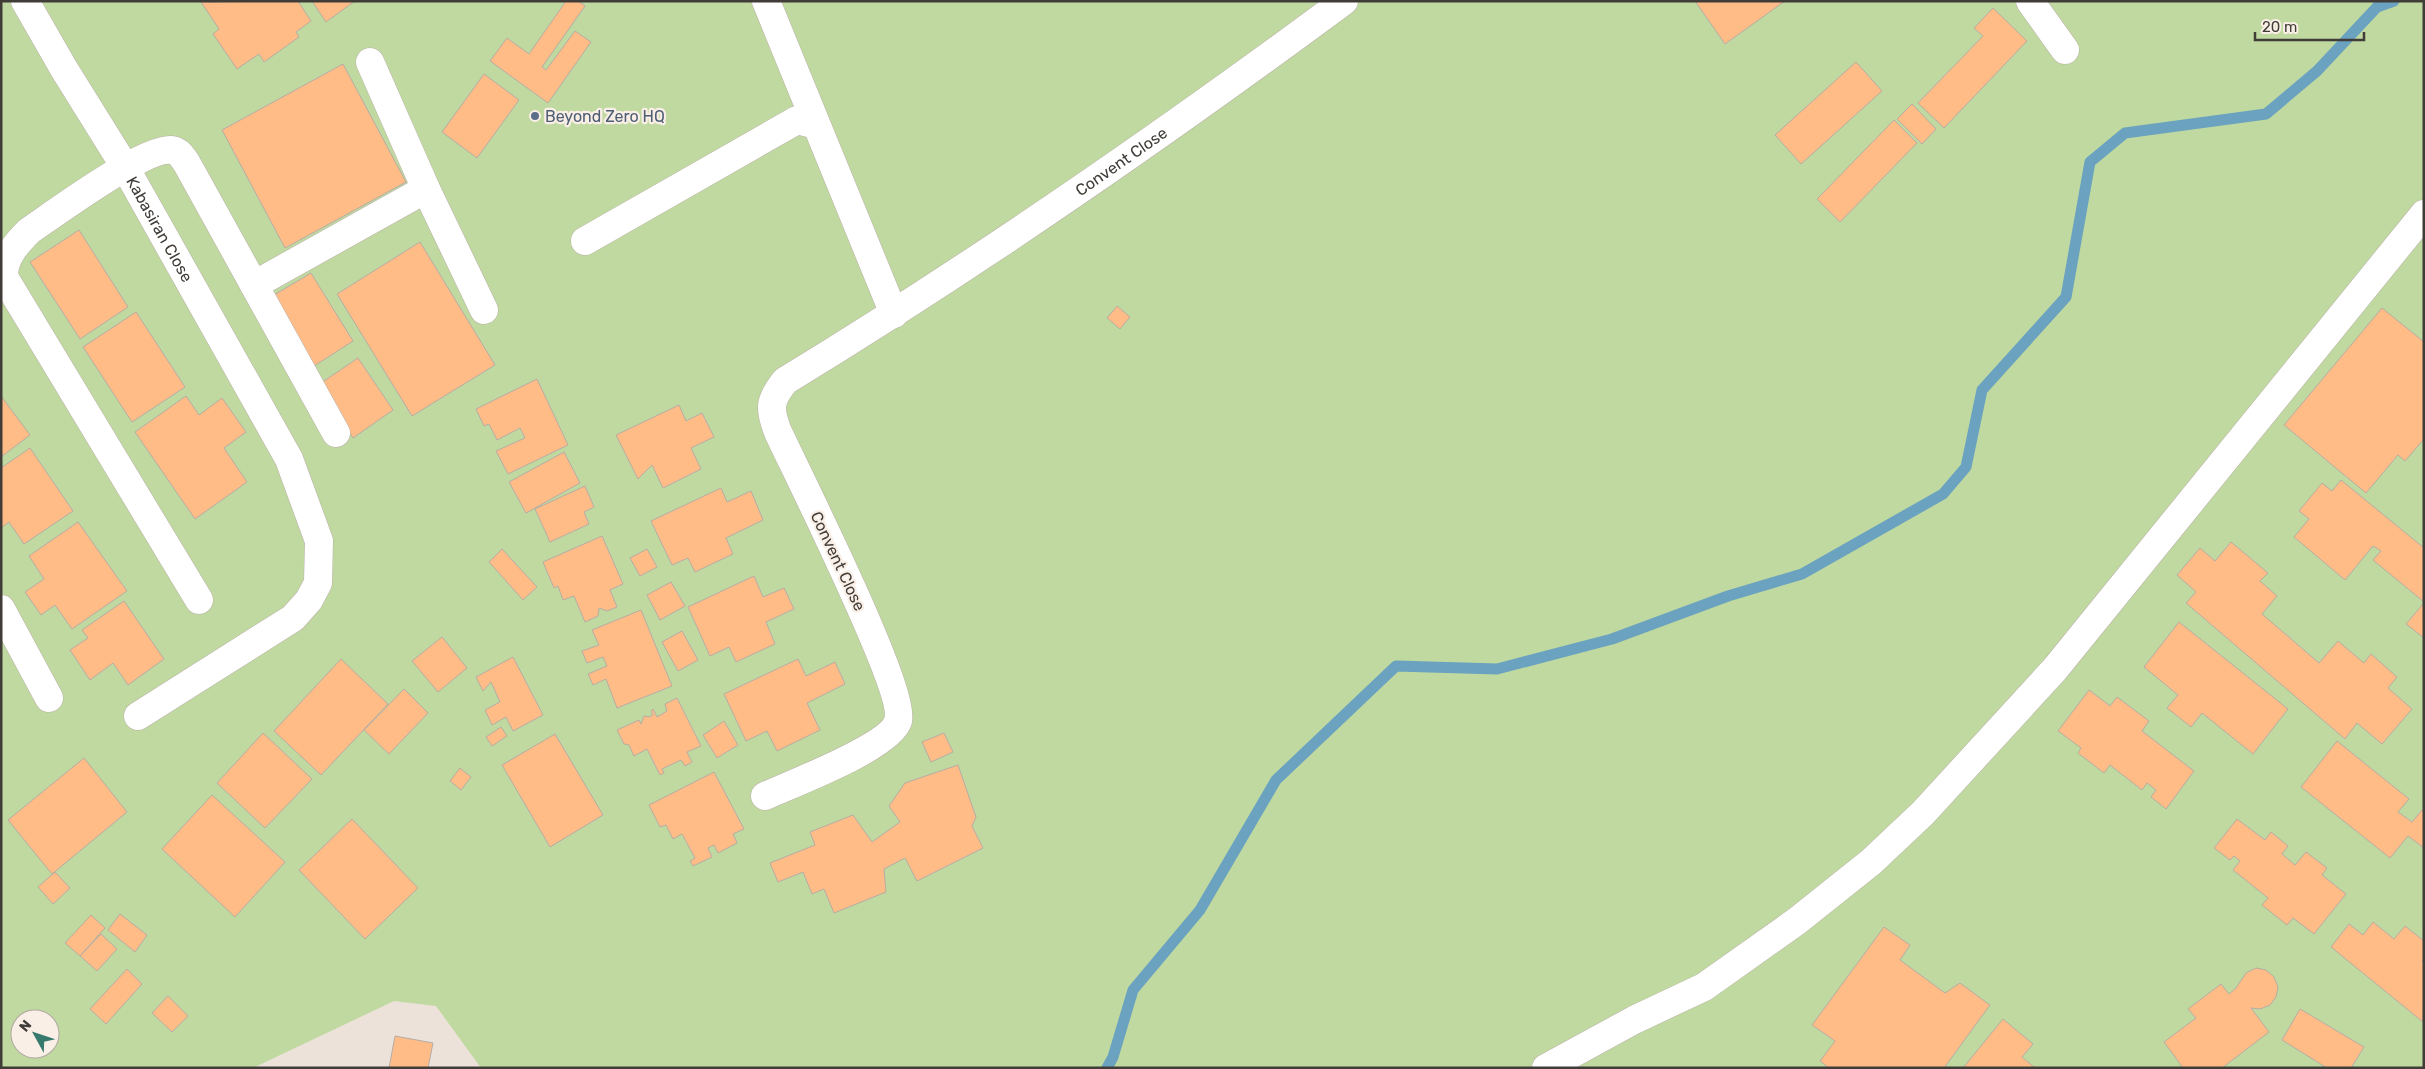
<svg xmlns="http://www.w3.org/2000/svg" width="2425" height="1069" viewBox="0 0 2425 1069" font-family="Rubik,sans-serif">
<style>
.green{fill:#bfd9a0;fill-rule:evenodd}
.lines{fill:none;stroke-linecap:round;stroke-linejoin:round}
.stream{stroke:#6aa2c0;stroke-width:11}
.building{fill:#ffbc87;stroke:#b7aca4}
.minor-casing{stroke:#bcb1a9;stroke-width:29}
.minor{stroke:#fff;stroke-width:28}
.service-dot{fill:#5c6f8a;stroke:#faefe6;stroke-width:2}
.labels{text-anchor:middle;dominant-baseline:central;stroke-width:4.5;stroke-linejoin:round;paint-order:stroke}
.service-label{font-size:16px;fill:#4e5e75;stroke:#faefe6;text-anchor:start}
.street-label{font-size:16px;fill:#403c38;stroke:#faefe6}
</style>
<rect width="100%" height="100%" fill="#ede2d9"/>
<path class="green" d="M 1,1 L 2424,1 L 2424,1068 L 481,1068 L 436,1006 L 394,1001 L 253,1068 L 1,1068 ZM 20,1019 L 50,1019 L 50,1049 L 20,1049 Z"/>
<g class="lines">
<path class="stream" d="M 1107,1068 L 1113,1057 L 1133,990 L 1200,910 L 1276,780 L 1396,666 L 1497,669 L 1612,639 L 1728,596 L 1802,574 L 1943,494 L 1966,467 L 1982,390 L 2066,297 L 2090,162 L 2125,133 L 2266,114 L 2317,71 L 2377,7 L 2394,1"/>
</g>
<path class="building" d="M 298,1 L 311,21 L 296,32 L 299,37 L 264,62 L 259,54 L 237,69 L 213,34 L 219,29 L 201,2 Z
M 312,1 L 355,1 L 326,22 Z
M 566,1 L 578,1 L 585,6 L 542,67 L 546,70 L 575,31 L 591,42 L 548,103 L 490,61 L 507,38 L 529,54 Z
M 1695,1 L 1785,1 L 1725,44 Z
M 1993,8 L 2027,41 L 1944,128 L 1918,103 L 1983,36 L 1974,28 Z
M 1856,62 L 1882,91 L 1801,164 L 1775,135 Z
M 343,64 L 406,182 L 285,248 L 222,130 Z
M 484,74 L 519,100 L 477,158 L 442,132 Z
M 1912,104 L 1936,129 L 1922,144 L 1897,119 Z
M 1894,120 L 1917,143 L 1840,222 L 1817,199 Z
M 79,230 L 128,307 L 80,339 L 30,262 Z
M 420,242 L 495,365 L 412,416 L 337,294 Z
M 311,273 L 353,341 L 311,368 L 269,298 Z
M 1117,306 L 1130,317 L 1120,329 L 1107,318 Z
M 2382,308 L 2424,342 L 2424,439 L 2405,461 L 2398,455 L 2366,493 L 2284,425 Z
M 136,312 L 185,387 L 132,422 L 83,347 Z
M 358,358 L 393,410 L 353,438 L 318,385 Z
M 537,379 L 568,445 L 508,474 L 496,451 L 525,438 L 520,428 L 497,440 L 489,424 L 484,426 L 476,409 Z
M 1,396 L 30,435 L 1,457 Z
M 186,396 L 199,415 L 222,398 L 246,432 L 224,448 L 247,482 L 195,519 L 135,432 Z
M 679,405 L 686,421 L 702,413 L 714,437 L 691,448 L 701,469 L 663,488 L 652,465 L 638,479 L 616,435 Z
M 30,448 L 73,511 L 24,544 L 9,522 L 1,528 L 1,468 Z
M 564,452 L 580,483 L 526,513 L 509,482 Z
M 2341,480 L 2424,548 L 2424,602 L 2373,560 L 2381,551 L 2373,546 L 2345,580 L 2294,537 L 2309,519 L 2299,511 L 2322,483 L 2332,491 Z
M 585,486 L 594,507 L 584,512 L 589,524 L 550,542 L 535,509 Z
M 721,488 L 727,502 L 751,491 L 763,520 L 726,538 L 733,554 L 695,572 L 688,558 L 672,565 L 651,521 Z
M 78,522 L 127,591 L 72,629 L 55,605 L 41,615 L 25,592 L 44,579 L 29,556 Z
M 602,536 L 623,584 L 610,590 L 617,607 L 607,611 L 599,608 L 598,616 L 585,622 L 574,596 L 563,600 L 558,586 L 554,588 L 543,562 Z
M 2231,542 L 2268,573 L 2260,581 L 2277,596 L 2262,614 L 2319,663 L 2338,641 L 2364,663 L 2371,654 L 2397,677 L 2388,688 L 2412,709 L 2382,744 L 2357,723 L 2345,739 L 2186,603 L 2196,592 L 2177,575 L 2200,548 L 2215,561 Z
M 502,549 L 537,587 L 523,600 L 489,562 Z
M 647,549 L 657,567 L 640,576 L 630,558 Z
M 754,576 L 763,597 L 784,588 L 794,609 L 766,622 L 775,644 L 736,662 L 729,647 L 710,656 L 688,607 Z
M 671,582 L 685,606 L 660,620 L 647,595 Z
M 124,601 L 164,659 L 128,685 L 113,663 L 90,680 L 70,650 L 88,638 L 82,630 Z
M 2424,603 L 2424,638 L 2406,624 Z
M 641,610 L 672,686 L 617,708 L 606,679 L 593,685 L 588,674 L 607,666 L 603,657 L 587,663 L 582,651 L 599,645 L 592,630 Z
M 2179,622 L 2288,709 L 2253,754 L 2202,713 L 2191,727 L 2167,708 L 2178,695 L 2144,667 Z
M 682,631 L 698,660 L 678,671 L 662,642 Z
M 442,637 L 467,668 L 438,692 L 412,661 Z
M 513,657 L 543,715 L 513,731 L 506,717 L 492,725 L 485,710 L 500,702 L 491,682 L 483,691 L 476,677 Z
M 341,659 L 388,704 L 321,775 L 274,731 Z
M 798,659 L 806,676 L 835,662 L 845,684 L 807,703 L 820,730 L 777,751 L 767,731 L 746,741 L 724,694 Z
M 404,689 L 428,713 L 389,754 L 364,730 Z
M 2089,690 L 2110,706 L 2117,697 L 2149,721 L 2142,731 L 2194,771 L 2166,809 L 2151,797 L 2156,790 L 2147,783 L 2142,790 L 2110,765 L 2104,773 L 2078,753 L 2081,748 L 2058,731 Z
M 677,698 L 701,746 L 687,752 L 692,762 L 685,766 L 681,760 L 662,769 L 664,773 L 660,775 L 647,749 L 634,756 L 629,745 L 624,744 L 617,730 L 639,720 L 641,724 L 644,716 L 649,717 L 653,715 L 651,711 L 653,709 L 657,717 L 667,711 L 665,704 Z
M 724,721 L 738,745 L 717,758 L 703,735 Z
M 501,727 L 507,736 L 492,746 L 486,737 Z
M 263,733 L 312,779 L 265,828 L 217,783 Z
M 944,733 L 953,752 L 931,762 L 922,742 Z
M 555,734 L 603,815 L 550,847 L 502,765 Z
M 2337,741 L 2409,799 L 2398,812 L 2412,822 L 2422,810 L 2424,811 L 2424,848 L 2408,836 L 2390,858 L 2301,787 Z
M 84,758 L 127,812 L 52,874 L 8,820 Z
M 958,765 L 976,817 L 972,826 L 983,848 L 917,881 L 905,858 L 884,869 L 886,892 L 834,913 L 824,889 L 812,894 L 803,872 L 778,882 L 770,863 L 815,845 L 810,832 L 853,815 L 872,842 L 900,822 L 889,806 L 905,783 Z
M 460,768 L 471,777 L 461,790 L 450,781 Z
M 714,772 L 744,829 L 733,834 L 737,843 L 718,853 L 714,845 L 708,848 L 712,857 L 693,866 L 690,861 L 695,858 L 682,834 L 673,839 L 666,825 L 660,827 L 649,805 Z
M 212,795 L 285,862 L 235,917 L 162,849 Z
M 352,819 L 418,888 L 365,939 L 299,870 Z
M 2237,819 L 2265,840 L 2271,832 L 2288,846 L 2282,854 L 2295,865 L 2306,852 L 2327,868 L 2322,875 L 2346,894 L 2314,934 L 2293,918 L 2287,925 L 2262,905 L 2268,898 L 2233,870 L 2240,861 L 2234,856 L 2230,860 L 2214,848 Z
M 55,872 L 70,888 L 53,904 L 38,887 Z
M 120,914 L 147,935 L 135,952 L 108,930 Z
M 91,915 L 105,928 L 80,956 L 65,943 Z
M 2373,922 L 2394,939 L 2405,926 L 2424,941 L 2424,959 L 2422,961 L 2424,963 L 2423,1022 L 2331,947 L 2349,924 L 2363,935 Z
M 1884,927 L 1910,945 L 1900,960 L 1945,993 L 1960,983 L 1990,1005 L 1944,1068 L 1829,1068 L 1820,1061 L 1835,1041 L 1812,1025 Z
M 101,934 L 117,949 L 97,971 L 80,956 Z
M 2256,968 L 2266,970 L 2274,977 L 2278,987 L 2276,997 L 2270,1005 L 2260,1009 L 2251,1008 L 2269,1032 L 2222,1068 L 2183,1068 L 2164,1042 L 2196,1018 L 2188,1009 L 2221,984 L 2229,994 L 2236,988 L 2246,973 Z
M 127,969 L 142,984 L 106,1024 L 90,1009 Z
M 168,996 L 188,1016 L 172,1032 L 152,1013 Z
M 2300,1009 L 2364,1047 L 2351,1068 L 2327,1068 L 2282,1040 Z
M 2003,1019 L 2033,1044 L 2022,1057 L 2035,1068 L 1963,1068 Z
M 395,1036 L 433,1043 L 428,1068 L 389,1068 Z"/>
<g class="lines">
<defs>
<g id="minor">
<path id="s1" d="M 25,1 L 64,69 L 125,167 L 289,459 L 319,541 L 318,583 L 309,600 L 293,618 L 138,716"/>
<path d="M 766,1 L 894,314"/>
<path d="M 2030,1 L 2065,50"/>
<path d="M 370,62 L 426,189 L 484,310"/>
<path d="M 585,241 L 797,120 L 816,125"/>
<path d="M 254,285 L 426,189"/>
<path d="M 199,600 L 4,277 C 3,258 17,243 29,231 C 54,214 146,146 172,150 C 179,151 182,157 186,162 L 336,433"/>
<path d="M 1,609 L 49,698"/>
<path id="s2" d="M 765,796 C 791,784 890,747 898,721 C 907,691 797,473 778,432 C 769,409 769,401 785,381 C 977,264 1163,135 1344,1"/>
<path d="M 1546,1068 L 1634,1020 L 1704,987 L 1797,921 L 1871,862 L 1923,813 L 2055,669 L 2424,214"/>
</g>
</defs>
<use href="#minor" class="minor-casing"/>
<use href="#minor" class="minor"/>
</g>
<circle class="service-dot" cx="535" cy="116" r="5"/>
<g class="labels">
<g class="service-label">
<text x="545" y="116">Beyond Zero HQ</text>
</g>
<g class="street-label">
<text stroke="none"><textPath href="#s2" startOffset="926">Convent Close</textPath></text>
<text stroke="none"><textPath href="#s1" startOffset="265">Kabasiran Close</textPath></text>
<text transform="translate(838 561) rotate(65)">Convent Close</text>
</g>
</g>
<rect width="2425" height="1069" fill="none" stroke="#403c38" stroke-width="5"/>
<g transform="translate(35 1034) rotate(310)"><circle r="24" fill="#faefe6" stroke="#b0a7a0"/>
<path d="M0-4L9 19L0 12L-9 19Z" fill="#367a6e"/>
<text y="-8" font-size="14" font-weight="bold" text-anchor="middle" fill="#403c38">N</text>
</g>
<path d="M2255 32v8h109v-8" fill="none" stroke="#403c38" stroke-width="2.5"/>
<text x="2262" y="32" font-size="15" fill="#403c38" stroke="#faefe6" stroke-width="4" paint-order="stroke">20 m</text>
</svg>
